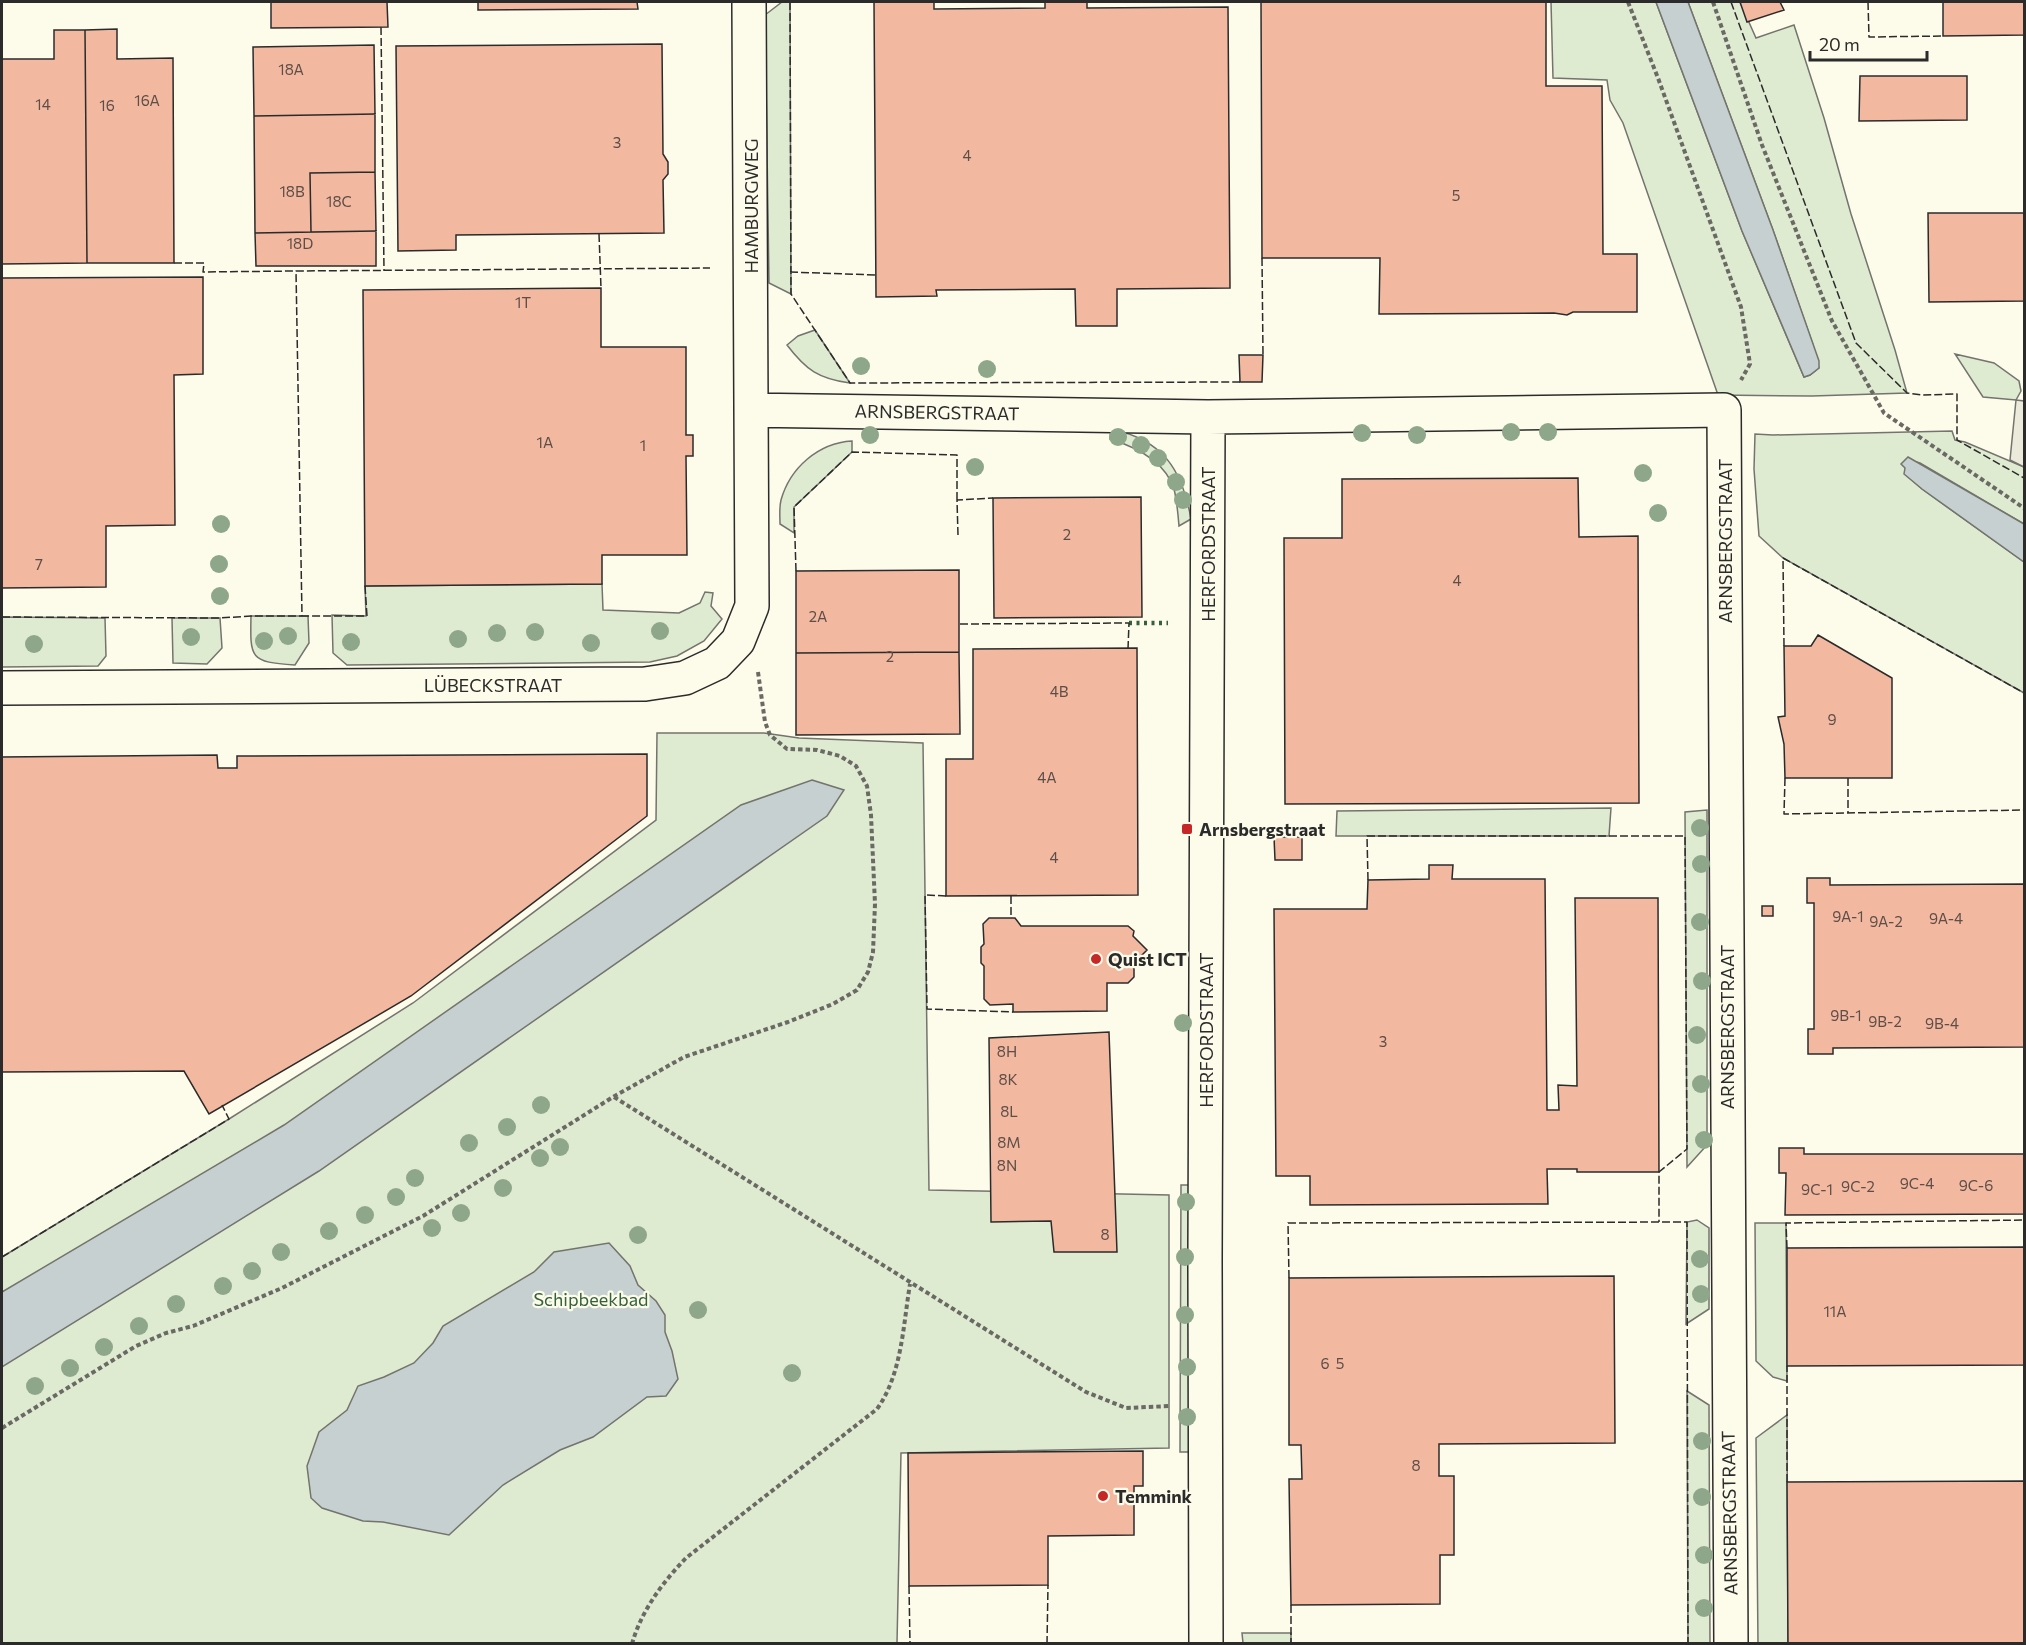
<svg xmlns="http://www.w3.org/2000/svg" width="2026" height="1645" viewBox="0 0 2026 1645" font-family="Commissioner,sans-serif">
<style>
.green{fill:#deebd1;stroke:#74746e;stroke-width:1.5}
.parking{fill:#eceadb;stroke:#74746e;stroke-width:1.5}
.water{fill:#c7d0d0;stroke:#74746e;stroke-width:1.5}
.building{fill:#f2b8a0;stroke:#2b2b2b;stroke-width:1.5}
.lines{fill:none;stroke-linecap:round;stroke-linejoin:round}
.street-casing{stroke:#2b2b2b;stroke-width:36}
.path{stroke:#6a6964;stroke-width:4;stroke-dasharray:4.5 3;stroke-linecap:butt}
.street{stroke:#fdfbea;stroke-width:33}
.hedge{stroke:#34623c;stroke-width:4.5;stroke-dasharray:3 4.5;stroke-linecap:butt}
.fence{stroke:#2b2b2b;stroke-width:1.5;stroke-dasharray:8 3;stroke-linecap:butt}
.tree{fill:#8ea78a}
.poi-dot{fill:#c62828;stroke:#fdfbea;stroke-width:2}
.labels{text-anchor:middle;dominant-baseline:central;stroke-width:4.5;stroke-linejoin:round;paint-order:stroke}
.number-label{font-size:15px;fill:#5d4e48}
.street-label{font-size:18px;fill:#2b2b2b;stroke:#fdfbea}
.poi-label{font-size:18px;font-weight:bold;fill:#2b2b2b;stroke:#fdfbea;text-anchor:start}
.park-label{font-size:18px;fill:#34623c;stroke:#fdfbea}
</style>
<rect width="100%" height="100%" fill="#fdfbea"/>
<path class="green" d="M 782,2 L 790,2 L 791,294 L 769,283 L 765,15 Z
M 1551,2 L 1656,2 L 1742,231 L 1804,377 L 1810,375 L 1819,368 L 1813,345 L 1773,230 L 1688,2 L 1740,2 L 1756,38 L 1794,25 L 1824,118 L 1851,214 L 1895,350 L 1907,393 L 1812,396 L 1718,395 L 1623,123 L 1610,100 L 1607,80 L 1553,78 Z
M 815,330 L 850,383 C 819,379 806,370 787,345 L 798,336 Z
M 1955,354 L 1994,363 L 2019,381 L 2021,391 L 2016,400 L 1983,397 Z
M 1111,429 C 1163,440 1182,469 1191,519 L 1179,526 C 1178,514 1177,501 1174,489 C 1165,461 1136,447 1110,439 Z
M 1952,431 L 1955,440 L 1965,442 L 2024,467 L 2024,524 L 1920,463 L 1913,461 L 1906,468 L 1905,474 L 1922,489 L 2024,562 L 2024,693 L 1783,558 L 1759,536 L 1754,469 L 1755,434 L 1773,435 Z
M 852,441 L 852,452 L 794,507 L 794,533 L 780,524 C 780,516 779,508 781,500 C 790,468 818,443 852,441 Z
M 602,584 L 603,610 L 679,613 L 700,603 L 705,592 L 713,593 L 711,606 L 722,619 L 704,641 L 677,656 L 650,662 L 347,665 L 333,653 L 332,615 L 366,616 L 365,586 Z
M 251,616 L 308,616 L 309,643 L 295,665 C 250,662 250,659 251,616 Z
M 2,617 L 105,618 L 106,656 L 98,666 L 2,667 Z
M 172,618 L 220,618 L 222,648 L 207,664 L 173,663 Z
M 657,733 L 764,733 L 799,738 L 923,743 L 929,1190 L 1169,1195 L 1169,1448 L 901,1453 L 897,1643 L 2,1644 L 2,1257 L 229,1119 L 413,1003 L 656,820 Z
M 1611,808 L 1609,836 L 1336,836 L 1337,811 Z
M 1707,810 L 1707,1145 L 1687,1167 L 1685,812 Z
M 1181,1185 L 1192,1185 L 1191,1452 L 1180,1452 Z
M 1697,1220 L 1709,1228 L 1709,1309 L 1686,1324 L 1687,1222 Z
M 1755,1223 L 1786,1223 L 1787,1381 L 1773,1377 L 1756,1361 Z
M 1687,1391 L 1709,1405 L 1710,1643 L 1688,1643 Z
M 1787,1415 L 1788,1643 L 1758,1643 L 1756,1438 Z
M 1242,1633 L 1291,1633 L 1291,1643 L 1243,1643 Z"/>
<path class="parking" d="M 2016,400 L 2024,401 L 2024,467 L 2010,460 Z"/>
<path class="water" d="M 1656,2 L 1688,2 L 1773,230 L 1819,361 L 1819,368 L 1810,375 L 1804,377 L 1742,231 Z
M 1908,457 L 2024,524 L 2024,562 L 1922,489 L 1904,474 L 1905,468 L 1901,464 Z
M 812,780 L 844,790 L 827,816 L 319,1171 L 2,1367 L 2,1292 L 284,1125 L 741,805 Z
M 609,1243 L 630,1266 L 638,1285 L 656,1301 L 665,1315 L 665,1332 L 672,1351 L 678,1379 L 666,1396 L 647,1397 L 593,1437 L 560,1450 L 503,1485 L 449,1535 L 383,1522 L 363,1521 L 322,1508 L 311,1498 L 307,1466 L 319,1432 L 347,1410 L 358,1386 L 384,1377 L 414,1363 L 433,1343 L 443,1326 L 534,1272 L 554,1252 Z"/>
<path class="building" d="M 271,2 L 387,2 L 388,27 L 271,28 Z
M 478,2 L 637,2 L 638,9 L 478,10 Z
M 874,2 L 934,2 L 934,9 L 1045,8 L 1045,2 L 1087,2 L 1087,8 L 1228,7 L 1230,288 L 1117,289 L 1117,326 L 1076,326 L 1075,289 L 936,290 L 937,296 L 876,297 Z
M 1261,2 L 1546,2 L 1546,86 L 1602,86 L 1603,254 L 1637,254 L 1637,312 L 1573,312 L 1567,315 L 1554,313 L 1379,314 L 1380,258 L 1262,258 Z
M 1740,2 L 1780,2 L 1784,10 L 1747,22 Z
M 1943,2 L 2024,2 L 2024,35 L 1943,36 Z
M 117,29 L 117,59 L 173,58 L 174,263 L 87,263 L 85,30 Z
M 54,30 L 85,30 L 87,263 L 2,264 L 2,59 L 54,59 Z
M 662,44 L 663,154 L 668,162 L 668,174 L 663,180 L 664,233 L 456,235 L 456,250 L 398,251 L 396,46 Z
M 374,45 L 375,114 L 254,116 L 253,47 Z
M 1860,76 L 1967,76 L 1967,120 L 1859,121 Z
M 375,114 L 375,172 L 310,173 L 311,232 L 255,233 L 254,116 Z
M 375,172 L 376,231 L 311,232 L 310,173 Z
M 1928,213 L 2024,213 L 2024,301 L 1929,302 Z
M 376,231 L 376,266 L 256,266 L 255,233 Z
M 203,277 L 203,374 L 174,375 L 175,525 L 106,526 L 106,587 L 2,588 L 2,278 Z
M 601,288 L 601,347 L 686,347 L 686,435 L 693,435 L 693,456 L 686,456 L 687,555 L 602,555 L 602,584 L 365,586 L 363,290 Z
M 1239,355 L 1263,355 L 1262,382 L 1240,382 Z
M 1578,478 L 1579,537 L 1638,536 L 1639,803 L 1285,804 L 1284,538 L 1342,538 L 1342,479 Z
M 1141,497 L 1142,617 L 994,618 L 993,498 Z
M 959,570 L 959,652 L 796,653 L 796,571 Z
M 1818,635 L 1892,678 L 1892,778 L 1785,778 L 1784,744 L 1778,717 L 1785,716 L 1784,646 L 1811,646 Z
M 1137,648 L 1138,895 L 946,896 L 946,759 L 973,759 L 973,649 Z
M 959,652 L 960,734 L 796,735 L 796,653 Z
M 647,754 L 647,816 L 411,996 L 209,1114 L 184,1071 L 2,1072 L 2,757 L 217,755 L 218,768 L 237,768 L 237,756 Z
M 1274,837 L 1302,837 L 1302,860 L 1275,860 Z
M 1429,865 L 1453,865 L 1452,879 L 1545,879 L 1547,1110 L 1559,1110 L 1558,1085 L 1577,1086 L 1575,898 L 1658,898 L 1659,1172 L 1577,1172 L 1577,1169 L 1547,1169 L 1548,1204 L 1310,1205 L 1310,1176 L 1276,1176 L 1274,909 L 1367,909 L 1368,880 L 1429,879 Z
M 1807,878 L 1830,878 L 1830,885 L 2024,884 L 2024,1047 L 1833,1048 L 1833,1054 L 1808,1054 L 1808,1029 L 1814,1029 L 1814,903 L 1807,903 Z
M 1762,906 L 1773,906 L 1773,916 L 1762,916 Z
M 989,918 L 1015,918 L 1021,926 L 1128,926 L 1134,931 L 1133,936 L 1147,950 L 1134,963 L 1134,977 L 1128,983 L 1107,983 L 1107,1011 L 1013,1012 L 1013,1004 L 990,1005 L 984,999 L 984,966 L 981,963 L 981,947 L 984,944 L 983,924 Z
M 1109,1032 L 1117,1252 L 1054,1252 L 1051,1221 L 991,1222 L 989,1038 Z
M 1779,1148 L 1804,1148 L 1804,1154 L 2024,1154 L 2024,1214 L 1785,1215 L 1786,1173 L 1779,1173 Z
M 2024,1247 L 2024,1365 L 1787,1366 L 1787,1248 Z
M 1614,1276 L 1615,1443 L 1439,1444 L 1439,1476 L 1454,1476 L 1454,1555 L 1440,1555 L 1440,1604 L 1291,1605 L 1289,1479 L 1302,1479 L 1301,1445 L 1289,1445 L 1289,1278 Z
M 1143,1451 L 1143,1486 L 1134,1486 L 1134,1535 L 1048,1536 L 1048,1585 L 909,1586 L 908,1453 Z
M 2024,1481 L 2024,1644 L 1788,1644 L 1787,1482 Z"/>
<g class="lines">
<defs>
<path id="street" d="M 752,410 L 1208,417 L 1724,410 L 1731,1644
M 2,688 L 645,684 L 685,678 L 717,663 L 738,641 L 752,606 L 749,2
M 1206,1644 L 1205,1261 L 1208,417"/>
</defs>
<use href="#street" class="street-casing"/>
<path class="path" d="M 1628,2 L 1658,78 L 1741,307 L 1750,364 L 1741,380
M 1713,2 L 1762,145 L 1832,321 L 1884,413 L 2024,508
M 614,1097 L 1086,1392 L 1126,1408 L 1170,1406
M 2,1428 L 136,1346 L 166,1333 L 193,1326 L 282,1288 L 423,1216 L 613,1097 L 684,1057 L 788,1022 L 833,1004 L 857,990 L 868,972 L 873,952 L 875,904 L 871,815 L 867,786 L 856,766 L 840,756 L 817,750 L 787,749 L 770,735 L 765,722 L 758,672
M 632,1644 C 641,1611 663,1582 686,1558 L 877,1409 C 902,1374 903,1326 910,1284"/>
<use href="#street" class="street"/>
<path class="hedge" d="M 1129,623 L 1168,623"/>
<path class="fence" d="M 790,2 L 791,294 L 850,383 L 1240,382
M 1731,2 L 1856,343 L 1907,393 L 1922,395 L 1957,394 L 1957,440 L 2024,478
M 1868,2 L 1869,37 L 1943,36
M 381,27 L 384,271
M 599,234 L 601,288
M 1262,258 L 1263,355
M 174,263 L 204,263 L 203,272 L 296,271
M 790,272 L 876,275
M 958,535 L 957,500 L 993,498
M 796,571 L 794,507 L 852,452 L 957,455 L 957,500
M 365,586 L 367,616 L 302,616 L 296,271 L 710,268
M 2,617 L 220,618 L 251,616 L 302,616
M 960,624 L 1129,623 L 1128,649
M 1784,646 L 1783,558 L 2024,693
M 1785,778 L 1784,814 L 2024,810
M 1848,778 L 1848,813
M 1368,880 L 1367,836 L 1685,836 L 1687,1149 L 1659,1172 L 1659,1222
M 946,896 L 925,895 L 927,1009 L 1013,1012
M 1011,896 L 1011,918
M 1787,1248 L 1786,1223 L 2024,1220
M 2,1257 L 229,1119 L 222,1105
M 1289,1278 L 1288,1223 L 1687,1222 L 1688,1644
M 1787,1482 L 1787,1366
M 909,1586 L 910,1644
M 1291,1605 L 1291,1644
M 1047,1644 L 1048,1585"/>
</g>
<g class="tree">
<circle cx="861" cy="366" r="9"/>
<circle cx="987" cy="369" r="9"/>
<circle cx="1511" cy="432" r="9"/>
<circle cx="1548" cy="432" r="9"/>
<circle cx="1362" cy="433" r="9"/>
<circle cx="870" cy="435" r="9"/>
<circle cx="1417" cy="435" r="9"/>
<circle cx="1118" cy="437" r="9"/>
<circle cx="1141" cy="445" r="9"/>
<circle cx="1158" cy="458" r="9"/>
<circle cx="975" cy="467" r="9"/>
<circle cx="1643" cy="473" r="9"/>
<circle cx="1176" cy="482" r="9"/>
<circle cx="1183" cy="500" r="9"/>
<circle cx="1658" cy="513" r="9"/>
<circle cx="221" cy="524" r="9"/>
<circle cx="219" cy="564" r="9"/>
<circle cx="220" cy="596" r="9"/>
<circle cx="660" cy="631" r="9"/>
<circle cx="535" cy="632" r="9"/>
<circle cx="497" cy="633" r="9"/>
<circle cx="288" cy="636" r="9"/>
<circle cx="191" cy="637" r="9"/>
<circle cx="458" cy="639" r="9"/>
<circle cx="264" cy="641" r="9"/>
<circle cx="351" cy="642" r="9"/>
<circle cx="591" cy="643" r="9"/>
<circle cx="34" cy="644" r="9"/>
<circle cx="1700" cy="828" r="9"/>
<circle cx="1701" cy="864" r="9"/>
<circle cx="1700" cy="922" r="9"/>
<circle cx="1702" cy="981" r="9"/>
<circle cx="1183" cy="1023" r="9"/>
<circle cx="1697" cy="1035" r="9"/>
<circle cx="1701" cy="1084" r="9"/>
<circle cx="541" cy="1105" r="9"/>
<circle cx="507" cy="1127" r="9"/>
<circle cx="1704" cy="1140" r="9"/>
<circle cx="469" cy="1143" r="9"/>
<circle cx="560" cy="1147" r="9"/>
<circle cx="540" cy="1158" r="9"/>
<circle cx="415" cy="1178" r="9"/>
<circle cx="503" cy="1188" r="9"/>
<circle cx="396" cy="1197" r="9"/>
<circle cx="1186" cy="1202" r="9"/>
<circle cx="461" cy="1213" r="9"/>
<circle cx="365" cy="1215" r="9"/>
<circle cx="432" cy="1228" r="9"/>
<circle cx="329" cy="1231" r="9"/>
<circle cx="638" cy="1235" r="9"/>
<circle cx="281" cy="1252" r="9"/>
<circle cx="1185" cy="1257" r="9"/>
<circle cx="1700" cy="1259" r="9"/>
<circle cx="252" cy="1271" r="9"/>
<circle cx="223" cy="1286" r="9"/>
<circle cx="1701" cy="1294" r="9"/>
<circle cx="176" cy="1304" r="9"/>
<circle cx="698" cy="1310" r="9"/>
<circle cx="1185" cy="1315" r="9"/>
<circle cx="139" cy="1326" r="9"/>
<circle cx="104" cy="1347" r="9"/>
<circle cx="1187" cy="1367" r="9"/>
<circle cx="70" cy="1368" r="9"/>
<circle cx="792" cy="1373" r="9"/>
<circle cx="35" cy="1386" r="9"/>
<circle cx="1187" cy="1417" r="9"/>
<circle cx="1702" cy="1441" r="9"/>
<circle cx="1702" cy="1497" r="9"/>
<circle cx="1704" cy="1555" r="9"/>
<circle cx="1704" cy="1608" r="9"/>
</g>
<g class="poi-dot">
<rect x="1181" y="823" width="12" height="12" rx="3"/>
<circle cx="1096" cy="959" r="6"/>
<circle cx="1103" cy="1496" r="6"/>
</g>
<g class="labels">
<g class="number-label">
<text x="291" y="69">18A</text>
<text x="147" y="100">16A</text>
<text x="43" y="104">14</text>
<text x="107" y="105">16</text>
<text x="617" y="142">3</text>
<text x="967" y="155">4</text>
<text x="292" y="191">18B</text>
<text x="1456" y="195">5</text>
<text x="339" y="201">18C</text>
<text x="300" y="243">18D</text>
<text x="523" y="302">1T</text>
<text x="545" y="442">1A</text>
<text x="643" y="445">1</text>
<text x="1067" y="534">2</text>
<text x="39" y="564">7</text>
<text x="1457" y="580">4</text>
<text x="818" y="616">2A</text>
<text x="890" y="656">2</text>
<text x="1059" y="691">4B</text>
<text x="1832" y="719">9</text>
<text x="1047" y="777">4A</text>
<text x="1054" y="857">4</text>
<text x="1848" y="916">9A-1</text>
<text x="1946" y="918">9A-4</text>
<text x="1886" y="921">9A-2</text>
<text x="1846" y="1015">9B-1</text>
<text x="1885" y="1021">9B-2</text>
<text x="1942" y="1023">9B-4</text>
<text x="1383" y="1041">3</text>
<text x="1007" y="1051">8H</text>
<text x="1008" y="1079">8K</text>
<text x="1009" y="1111">8L</text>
<text x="1009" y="1142">8M</text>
<text x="1007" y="1165">8N</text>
<text x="1917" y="1183">9C-4</text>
<text x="1976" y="1185">9C-6</text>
<text x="1858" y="1186">9C-2</text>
<text x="1817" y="1189">9C-1</text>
<text x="1105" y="1234">8</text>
<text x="1835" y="1311">11A</text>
<text x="1325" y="1363">6</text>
<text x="1340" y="1363">5</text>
<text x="1416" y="1465">8</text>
</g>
<g class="street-label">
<text transform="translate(751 206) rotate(-90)">HAMBURGWEG</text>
<text transform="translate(937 412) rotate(1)">ARNSBERGSTRAAT</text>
<text transform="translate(1725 541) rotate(-90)">ARNSBERGSTRAAT</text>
<text transform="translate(1208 544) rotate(-90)">HERFORDSTRAAT</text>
<text x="493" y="685">LÜBECKSTRAAT</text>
<text transform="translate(1727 1027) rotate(-90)">ARNSBERGSTRAAT</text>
<text transform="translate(1206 1030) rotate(-90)">HERFORDSTRAAT</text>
<text transform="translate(1729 1513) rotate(-91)">ARNSBERGSTRAAT</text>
</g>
<g class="poi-label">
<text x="1199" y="829">Arnsbergstraat</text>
<text x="1108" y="959">Quist ICT</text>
<text x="1115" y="1496">Temmink</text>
</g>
<g class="park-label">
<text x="591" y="1299">Schipbeekbad</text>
</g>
</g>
<rect width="2026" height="1645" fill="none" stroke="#2b2b2b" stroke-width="6"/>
<path d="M1810 51v9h117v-9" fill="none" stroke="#2b2b2b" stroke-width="3"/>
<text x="1819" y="51" font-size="18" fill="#2b2b2b" stroke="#fdfbea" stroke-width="4.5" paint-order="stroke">20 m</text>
</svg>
